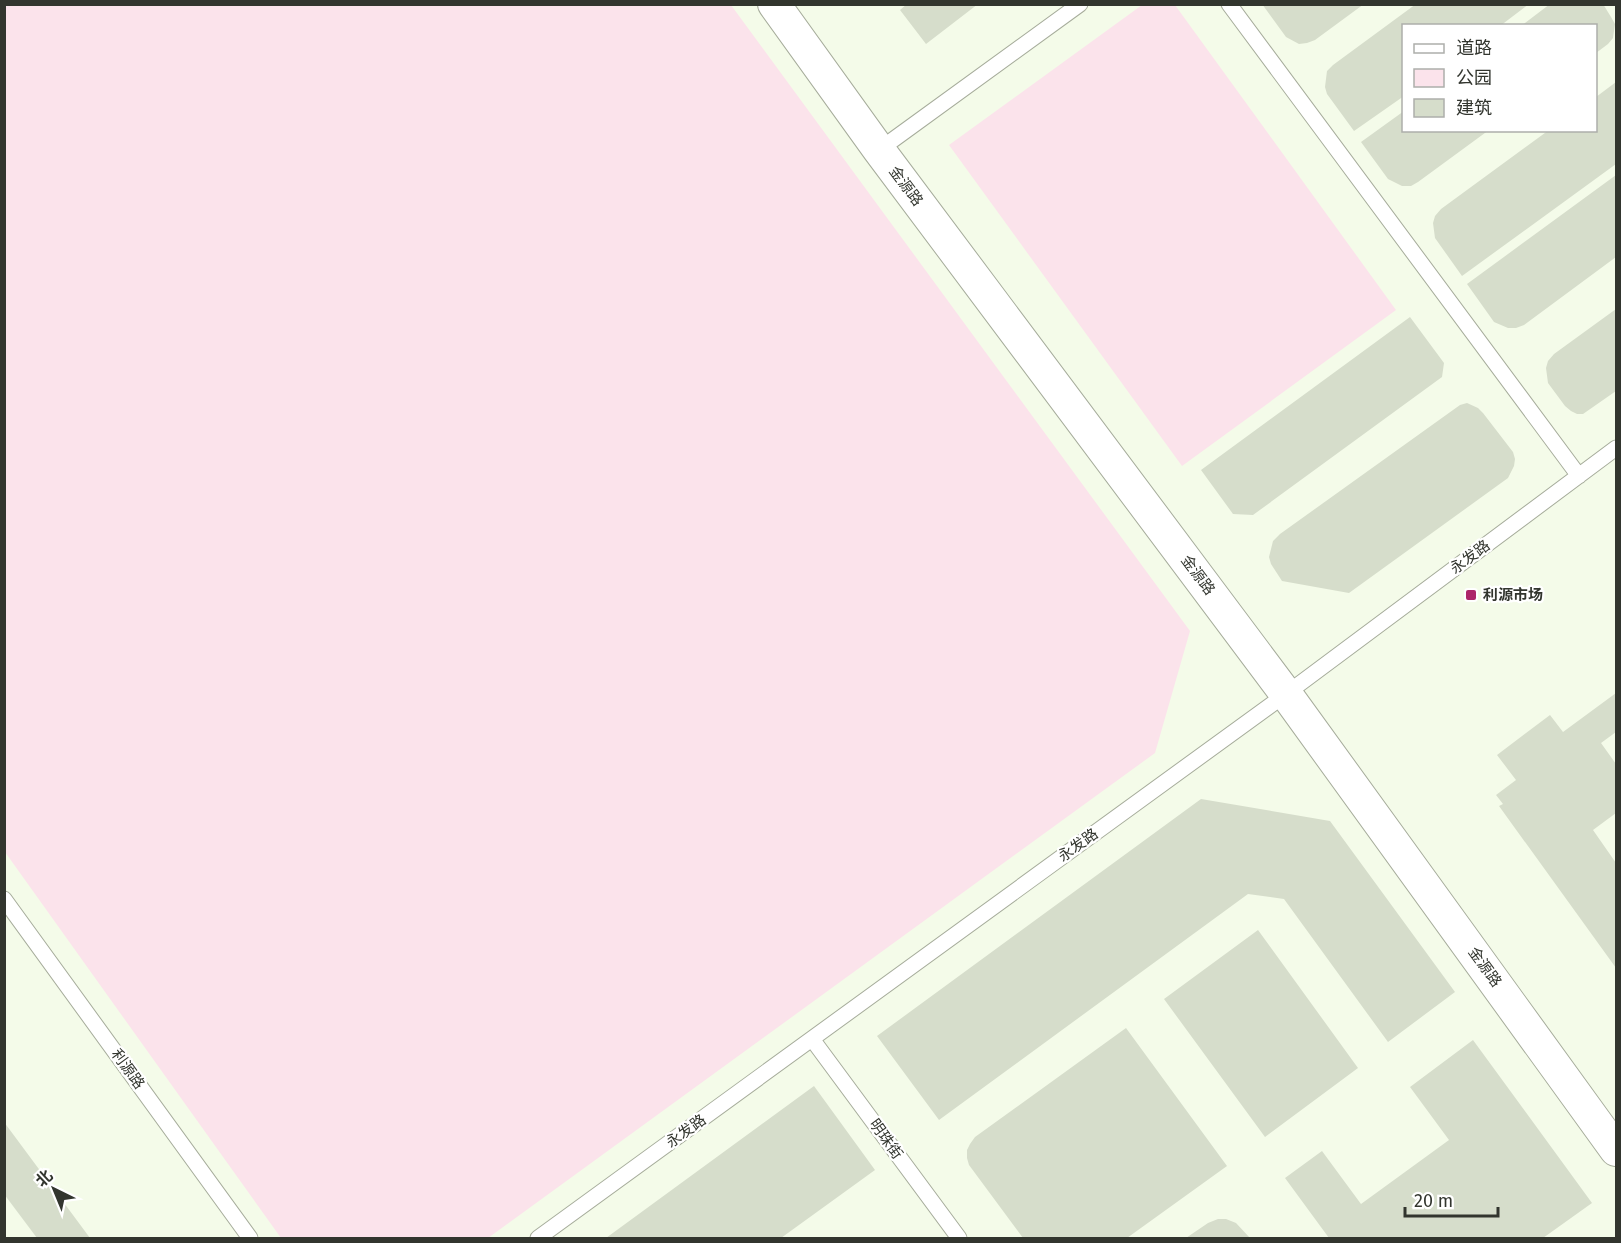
<svg xmlns="http://www.w3.org/2000/svg" width="1621" height="1243" viewBox="0 0 1621 1243" font-family="'Fira Sans','Noto Sans SC',sans-serif">
<style>
.green{fill:#fbe3eb}
.building{fill:#d6ddcb}
.lines{fill:none;stroke-linecap:round;stroke-linejoin:round}
.lane-casing{stroke:#a6ac9b;stroke-width:17}
.street-casing{stroke:#a6ac9b;stroke-width:34}
.lane{stroke:#fff;stroke-width:15}
.street{stroke:#fff;stroke-width:32}
.poi-dot{fill:#ad2569;stroke:#fff;stroke-width:2}
.labels{text-anchor:middle;dominant-baseline:central;stroke-width:4.5;stroke-linejoin:round;paint-order:stroke}
.street-label{font-size:15px;fill:#32352e;stroke:#fff}
.poi-label{font-size:15px;font-weight:bold;fill:#32352e;stroke:#fff;text-anchor:start}
</style>
<rect width="100%" height="100%" fill="#f4fbe9"/>
<path class="green" d="M 4,5 L 731,5 L 1190,631 L 1155,753 L 488,1238 L 281,1238 L 5,852 Z
M 1142,5 L 1175,5 L 1396,310 L 1182,466 L 949,145 Z"/>
<path class="building" d="M 907,4 L 978,4 L 926,44 L 900,10 Z
M 1262,4 L 1364,4 L 1315,40 L 1307,43 L 1299,44 L 1286,37 Z
M 1416,4 L 1529,4 L 1500,26 L 1404,26 L 1404,96 L 1354,131 L 1327,94 L 1325,87 L 1327,71 L 1333,65 Z
M 1550,4 L 1603,4 L 1611,17 L 1615,24 L 1613,38 L 1608,44 L 1596,53 L 1596,26 L 1521,26 Z
M 1616,82 L 1616,164 L 1462,276 L 1435,238 L 1433,223 L 1435,216 L 1441,209 L 1549,130 L 1596,130 L 1596,97 Z
M 1404,111 L 1404,130 L 1489,130 L 1418,182 L 1411,186 L 1402,186 L 1388,179 L 1361,142 Z
M 1616,175 L 1616,257 L 1524,325 L 1516,328 L 1508,328 L 1494,322 L 1467,284 Z
M 1616,309 L 1616,391 L 1583,414 L 1577,414 L 1571,411 L 1565,406 L 1548,383 L 1546,368 L 1548,361 L 1554,354 Z
M 1410,317 L 1444,363 L 1442,377 L 1253,515 L 1233,514 L 1201,470 Z
M 1467,403 L 1478,408 L 1483,413 L 1513,452 L 1515,459 L 1514,466 L 1508,478 L 1349,593 L 1282,581 L 1271,564 L 1269,557 L 1273,541 L 1280,534 L 1460,405 Z
M 1616,693 L 1616,732 L 1601,743 L 1616,764 L 1616,813 L 1593,830 L 1616,863 L 1616,968 L 1499,806 L 1503,804 L 1496,795 L 1516,780 L 1497,755 L 1550,715 L 1563,732 Z
M 1201,799 L 1330,821 L 1455,992 L 1388,1042 L 1284,899 L 1248,894 L 939,1120 L 877,1036 Z
M 1258,930 L 1358,1068 L 1265,1137 L 1164,999 Z
M 1126,1028 L 1227,1166 L 1127,1238 L 1023,1238 L 969,1165 L 967,1158 L 967,1150 L 970,1144 L 975,1137 Z
M 1473,1040 L 1592,1203 L 1543,1238 L 1329,1238 L 1285,1178 L 1322,1151 L 1361,1204 L 1449,1140 L 1410,1087 Z
M 814,1086 L 875,1170 L 781,1238 L 606,1238 Z
M 4,1122 L 90,1238 L 37,1238 L 4,1194 Z
M 1218,1219 L 1226,1219 L 1236,1223 L 1250,1238 L 1186,1238 L 1208,1223 Z"/>
<g class="lines">
<defs>
<path id="lane" d="M 1229,4 L 1579,476
M 879,150 L 1080,4
M 4,899 L 250,1238
M 812,1039 L 959,1238
M 538,1238 L 1286,694 L 1616,448"/>
<path id="street" d="M 774,4 L 879,150 L 1286,694 L 1616,1150"/>
</defs>
<use href="#lane" class="lane-casing"/>
<use href="#street" class="street-casing"/>
<use href="#lane" class="lane"/>
<use href="#street" class="street"/>
</g>
<rect class="poi-dot" x="1465" y="589" width="12" height="12" rx="3"/>
<g class="labels">
<g class="street-label">
<text transform="translate(906 186) rotate(53)">金源路</text>
<text transform="translate(1470 557) rotate(-37)">永发路</text>
<text transform="translate(1198 575) rotate(53)">金源路</text>
<text transform="translate(1078 845) rotate(-36)">永发路</text>
<text transform="translate(1485 967) rotate(54)">金源路</text>
<text transform="translate(128 1069) rotate(54)">利源路</text>
<text transform="translate(686 1131) rotate(-36)">永发路</text>
<text transform="translate(886 1139) rotate(54)">明珠街</text>
</g>
<g class="poi-label">
<text x="1483" y="595">利源市场</text>
</g>
</g>
<rect width="1621" height="1243" fill="none" stroke="#32352e" stroke-width="12"/>
<rect x="1402" y="24" width="195" height="108" fill="#ffffff" stroke="#adaeab" stroke-width="1.5"/>
<rect x="1414" y="44" width="30" height="9" fill="#ffffff" stroke="#adaeab" stroke-width="1.5"/>
<text x="1456" y="54" font-size="18" fill="#32352e">道路</text>
<rect x="1414" y="69" width="30" height="18" fill="#fbe3eb" stroke="#adaeab" stroke-width="1.5"/>
<text x="1456" y="84" font-size="18" fill="#32352e">公园</text>
<rect x="1414" y="99" width="30" height="18" fill="#d6ddcb" stroke="#adaeab" stroke-width="1.5"/>
<text x="1456" y="114" font-size="18" fill="#32352e">建筑</text>
<g transform="translate(54 1189) rotate(317)" stroke="#ffffff" stroke-width="4.5" paint-order="stroke">
<path d="M0-4.5L10 22L0 15L-10 22Z" fill="#32352e"/>
<text y="-9" font-size="16" font-weight="bold" text-anchor="middle" fill="#32352e">北</text>
</g>
<path d="M1405 1207v9h93v-9" fill="none" stroke="#32352e" stroke-width="3"/>
<text x="1414" y="1207" font-size="18" fill="#32352e" stroke="#ffffff" stroke-width="4.5" paint-order="stroke">20 m</text>
</svg>
